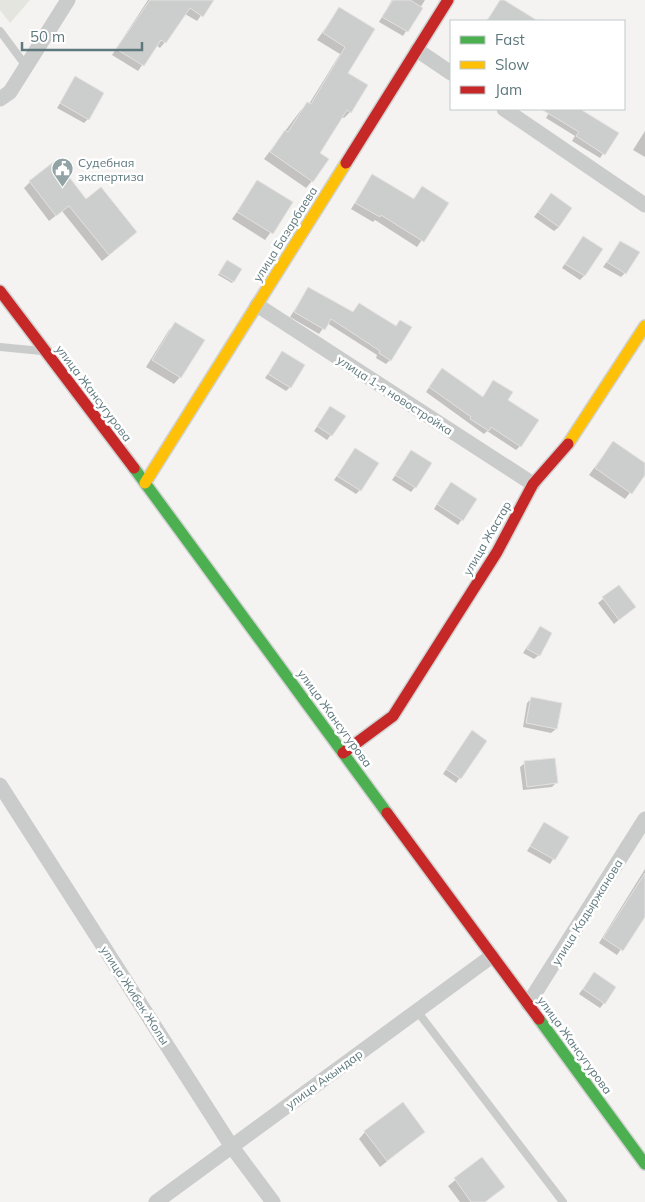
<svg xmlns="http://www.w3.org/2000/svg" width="645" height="1202" viewBox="0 0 645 1202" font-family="Mulish,sans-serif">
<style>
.green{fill:#e4e5de}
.shadow{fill:#0003}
.building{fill:#cccecd;stroke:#e3e2e1}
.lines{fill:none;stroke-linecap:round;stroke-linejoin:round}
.fast-casing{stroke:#d0d1d1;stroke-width:14}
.slow-casing{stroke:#d0d1d1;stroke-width:14}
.jam-casing{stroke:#d0d1d1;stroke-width:14}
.lane{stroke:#cacbcb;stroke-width:8}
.street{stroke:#cacbcb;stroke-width:15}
.fast{stroke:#4caf50;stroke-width:11}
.slow{stroke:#ffc107;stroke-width:11}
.jam{stroke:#c62828;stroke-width:11}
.labels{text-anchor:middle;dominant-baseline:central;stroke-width:5;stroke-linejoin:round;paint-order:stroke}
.poi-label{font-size:12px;fill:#5e787d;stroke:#fff;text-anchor:start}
.street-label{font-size:12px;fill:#5e787d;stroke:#fff}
</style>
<rect width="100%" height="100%" fill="#f4f3f1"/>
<path class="green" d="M 0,0 L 30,0 L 10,23 L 0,10 Z"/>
<path class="shadow" d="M 148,0 L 212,0 L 197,21 L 185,14 L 165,42 L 160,48 L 156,45 L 138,71 L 112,55 Z
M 392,0 L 425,0 L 403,36 L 379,22 Z
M 502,0 L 525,15 L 521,21 L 486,21 Z
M 339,9 L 373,30 L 346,73 L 350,112 L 344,118 L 341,117 L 318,153 L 312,181 L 306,188 L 264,159 L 301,110 L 309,104 L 340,54 L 317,40 Z
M 76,78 L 88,119 L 84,123 L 57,108 Z
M 551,109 L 577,109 L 617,134 L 600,158 L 572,141 L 575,136 L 546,118 Z
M 645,131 L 645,157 L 633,150 Z
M 372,176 L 413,199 L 422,188 L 447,203 L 417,247 L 375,220 L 373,222 L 351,209 Z
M 258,181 L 292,203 L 265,240 L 232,219 Z
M 30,182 L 86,200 L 129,239 L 102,261 L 62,211 L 49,221 L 24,188 Z
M 551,195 L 559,227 L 554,231 L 534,217 Z
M 583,237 L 584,276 L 580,280 L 562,268 Z
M 621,242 L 625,273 L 621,277 L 603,267 Z
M 226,263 L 233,282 L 232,283 L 218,275 Z
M 308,289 L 352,313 L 359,304 L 395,327 L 400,321 L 390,360 L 386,364 L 376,358 L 377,355 L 327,323 L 319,334 L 290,317 Z
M 176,324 L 180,377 L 174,384 L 146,367 L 169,330 Z
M 282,353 L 290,387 L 286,391 L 265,378 Z
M 438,374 L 482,398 L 494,381 L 506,401 L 520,446 L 516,450 L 487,431 L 484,434 L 426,392 Z
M 330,408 L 344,417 L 327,440 L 314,431 Z
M 613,442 L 645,464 L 645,473 L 625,499 L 589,475 Z
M 355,450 L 360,490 L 356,494 L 334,480 Z
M 411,452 L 415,487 L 411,492 L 392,480 Z
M 447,488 L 476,499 L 458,525 L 434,509 Z
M 619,586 L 634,607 L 614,624 L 598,603 Z
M 540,627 L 539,655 L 534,659 L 523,653 Z
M 531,699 L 561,704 L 556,729 L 551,733 L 523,727 L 527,703 Z
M 468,736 L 485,741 L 456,783 L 443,774 Z
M 525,763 L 556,783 L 552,787 L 523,790 L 520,767 Z
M 544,824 L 567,837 L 550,864 L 527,851 Z
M 645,869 L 645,914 L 617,955 L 599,943 Z
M 594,974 L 604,1003 L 600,1008 L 579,994 Z
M 365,1132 L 424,1132 L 380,1167 L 359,1139 Z
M 482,1159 L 503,1187 L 485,1202 L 460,1202 L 448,1186 Z"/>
<path class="building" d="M 150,0 L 214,0 L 203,17 L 190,8 L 166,43 L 161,40 L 144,66 L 116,49 Z
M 393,0 L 410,0 L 423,8 L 408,32 L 382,17 Z
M 500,0 L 504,0 L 538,21 L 487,21 Z
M 339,7 L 375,29 L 348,73 L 368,85 L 351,113 L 347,110 L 320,153 L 329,159 L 313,182 L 270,152 L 285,130 L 288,132 L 307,102 L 311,104 L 345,47 L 323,33 Z
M 75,76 L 104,93 L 89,120 L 60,103 Z
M 541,109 L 580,109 L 619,133 L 605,155 L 576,136 L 579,132 Z
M 56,160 L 86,199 L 101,187 L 137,232 L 109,255 L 69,206 L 56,216 L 29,181 Z
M 372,174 L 414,199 L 422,186 L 449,203 L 424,242 L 381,215 L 380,217 L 355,203 Z
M 257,180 L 293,202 L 273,234 L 237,212 Z
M 551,193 L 572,208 L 559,227 L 538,212 Z
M 583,236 L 603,249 L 585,276 L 565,264 Z
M 620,241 L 640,252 L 626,274 L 607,262 Z
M 227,260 L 242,269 L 234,282 L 219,273 Z
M 308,287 L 353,312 L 359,303 L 396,326 L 400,320 L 412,327 L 391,361 L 379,353 L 380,351 L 331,319 L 325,330 L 294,312 Z
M 175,322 L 205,340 L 181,378 L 152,360 Z
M 282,351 L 305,365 L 291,388 L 268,374 Z
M 442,368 L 483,397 L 493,380 L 513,392 L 508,400 L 539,420 L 521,447 L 491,427 L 489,431 L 470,419 L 471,417 L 429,387 Z
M 330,406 L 346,416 L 332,436 L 317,426 Z
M 613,441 L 645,463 L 645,475 L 632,494 L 595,468 Z
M 355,448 L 379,463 L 361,491 L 337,476 Z
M 411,450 L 432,463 L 416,488 L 395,475 Z
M 451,482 L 477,499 L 463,521 L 437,504 Z
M 619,585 L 636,607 L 619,620 L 602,597 Z
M 540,626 L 552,633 L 540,656 L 527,649 Z
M 531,697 L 562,703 L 557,729 L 526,723 Z
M 472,730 L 487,741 L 461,779 L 446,769 Z
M 555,758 L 558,783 L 527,787 L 524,761 Z
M 544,822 L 569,837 L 555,860 L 530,846 Z
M 645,873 L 645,917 L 623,951 L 603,938 Z
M 594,972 L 616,987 L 605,1004 L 583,989 Z
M 403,1102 L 425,1132 L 387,1161 L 364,1131 Z
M 482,1157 L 505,1187 L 485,1202 L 471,1202 L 454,1178 Z"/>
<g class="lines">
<defs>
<path id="fast" d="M 134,468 L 387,813
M 539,1019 L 645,1164"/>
<path id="slow" d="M 568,444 L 645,326
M 145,483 L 346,163"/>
<path id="jam" d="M 346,163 L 448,0
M 0,291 L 134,468
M 343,753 L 393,716 L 497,552 L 533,484 L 568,444
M 387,813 L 539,1019"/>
</defs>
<use href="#fast" class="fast-casing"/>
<use href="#slow" class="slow-casing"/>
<use href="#jam" class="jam-casing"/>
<path class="lane" d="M 0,31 L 26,66
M 0,347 L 42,351
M 417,1011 L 563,1202"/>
<path class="street" d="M 417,50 L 451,73
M 0,99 L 10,92 L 68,0
M 504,109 L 645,205
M 257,305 L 533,484
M 0,785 L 232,1147 L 273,1202
M 528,1004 L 645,819
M 156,1202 L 492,956"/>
<use href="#fast" class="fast"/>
<use href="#slow" class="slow"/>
<use href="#jam" class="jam"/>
</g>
<defs>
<symbol id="civic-pin" viewBox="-11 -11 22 30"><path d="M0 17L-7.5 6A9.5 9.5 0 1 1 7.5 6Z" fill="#92a3a6" stroke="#fff"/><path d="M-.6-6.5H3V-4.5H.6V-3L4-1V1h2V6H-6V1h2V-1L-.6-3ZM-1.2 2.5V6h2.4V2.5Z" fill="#fff"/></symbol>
</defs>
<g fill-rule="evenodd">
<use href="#civic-pin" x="50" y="156" width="25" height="34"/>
</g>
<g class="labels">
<g class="poi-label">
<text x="78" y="162">Судебная<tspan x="78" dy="14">экспертиза</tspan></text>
</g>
<g class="street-label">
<text transform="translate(285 234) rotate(-58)">улица Базарбаева</text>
<text transform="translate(94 393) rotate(53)">улица Жансугурова</text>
<text transform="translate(395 395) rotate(33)">улица 1-я новостройка</text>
<text transform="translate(487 538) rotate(-60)">улица Жастар</text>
<text transform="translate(335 718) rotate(54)">улица Жансугурова</text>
<text transform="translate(587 912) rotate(-58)">улица Кадыржанова</text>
<text transform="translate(135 995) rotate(57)">улица Жибек Жолы</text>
<text transform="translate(575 1045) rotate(54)">улица Жансугурова</text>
<text transform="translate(324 1079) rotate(-36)">улица Акындар</text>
</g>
</g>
<rect x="450" y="20" width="175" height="90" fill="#ffffff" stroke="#bfc9cb"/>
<rect x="460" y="36" width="25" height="8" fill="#4caf50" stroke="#bfc9cb"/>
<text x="495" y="45" font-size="15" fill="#5e787d">Fast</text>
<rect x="460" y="61" width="25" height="8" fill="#ffc107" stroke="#bfc9cb"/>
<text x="495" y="70" font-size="15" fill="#5e787d">Slow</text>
<rect x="460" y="86" width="25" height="8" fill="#c62828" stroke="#bfc9cb"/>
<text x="495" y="95" font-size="15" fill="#5e787d">Jam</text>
<path d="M22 42v8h120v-8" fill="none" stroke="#5e787d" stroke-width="2.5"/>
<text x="30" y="42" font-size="15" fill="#5e787d" stroke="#ffffff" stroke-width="4" paint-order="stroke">50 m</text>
</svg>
